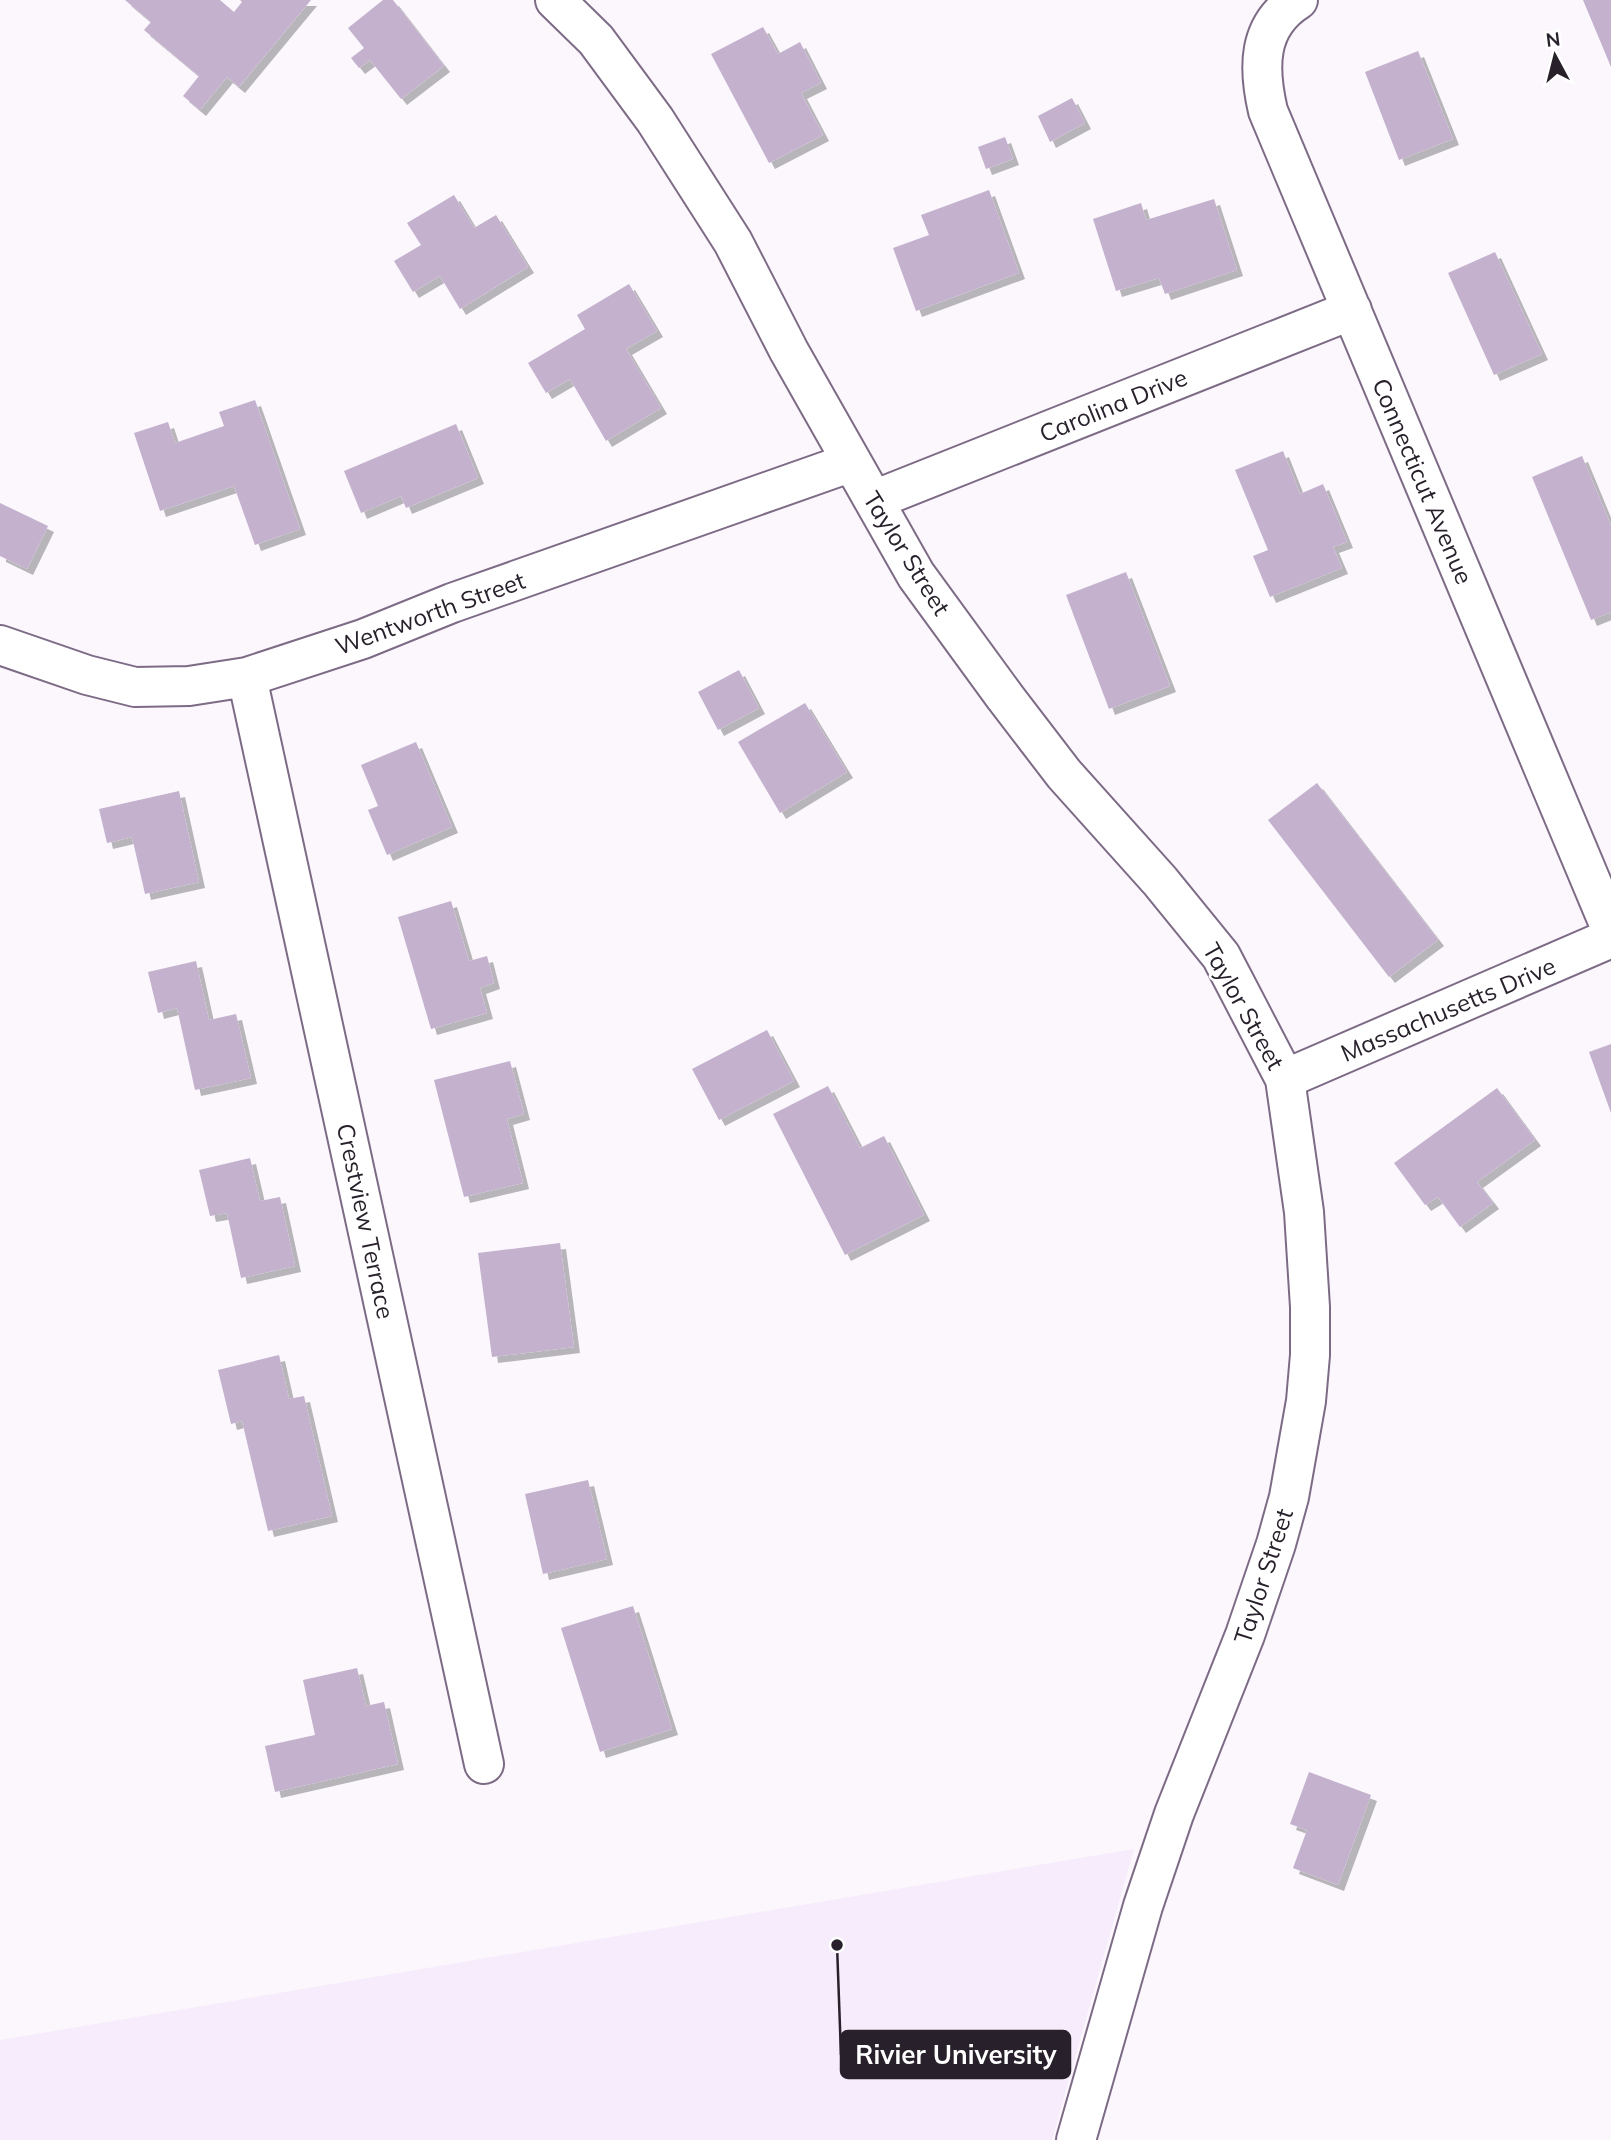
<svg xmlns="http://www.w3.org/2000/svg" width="1611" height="2140" viewBox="0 0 1611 2140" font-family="Mulish,sans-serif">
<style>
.built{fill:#f6ecfb}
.building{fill:#c4b1ce;filter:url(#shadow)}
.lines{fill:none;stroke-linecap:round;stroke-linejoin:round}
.minor-casing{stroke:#7d6b86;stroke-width:42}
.minor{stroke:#fff;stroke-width:38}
.labels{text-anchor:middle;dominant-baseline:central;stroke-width:5;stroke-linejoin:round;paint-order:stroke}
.street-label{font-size:24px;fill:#28212c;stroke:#fff}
.leader{fill:none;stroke:#28212c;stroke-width:2.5}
.callout-dot{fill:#28212c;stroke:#fff;stroke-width:2.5}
.callout{fill:#28212c;stroke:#28212c;stroke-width:2.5}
.callout-label{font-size:26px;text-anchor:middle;font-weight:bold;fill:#fff}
</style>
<defs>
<filter id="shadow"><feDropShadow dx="6" dy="6" stdDeviation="0" flood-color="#0004"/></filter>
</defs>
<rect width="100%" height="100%" fill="#fbf7fd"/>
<path class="built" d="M 1134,1849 L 1052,2140 L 0,2140 L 0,2040 Z"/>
<path class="building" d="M 125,0 L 220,0 L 234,12 L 242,2 L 240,0 L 311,0 L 239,87 L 227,77 L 200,110 L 183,96 L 199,76 L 144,30 L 151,22 Z
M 383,0 L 393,0 L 444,66 L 401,99 L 370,60 L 359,68 L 351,58 L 364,48 L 348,28 Z
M 1583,0 L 1611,0 L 1611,67 Z
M 763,27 L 778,54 L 800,42 L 821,83 L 801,93 L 823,135 L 769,163 L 711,54 Z
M 1418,51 L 1453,139 L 1399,160 L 1365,72 Z
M 1072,98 L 1085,123 L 1050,142 L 1038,116 Z
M 1005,137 L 1013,159 L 986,169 L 978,147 Z
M 989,190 L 1019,273 L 916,311 L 893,248 L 929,235 L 921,215 Z
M 454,195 L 474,228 L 496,215 L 528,267 L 460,309 L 440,276 L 413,292 L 394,261 L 421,245 L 407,223 Z
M 1214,199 L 1237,270 L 1165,294 L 1159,278 L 1116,291 L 1093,219 L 1141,203 L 1146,220 Z
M 1495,252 L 1542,354 L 1494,375 L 1448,273 Z
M 629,284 L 657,331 L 626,349 L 661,408 L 606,441 L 570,379 L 546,393 L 528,363 L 585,329 L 577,315 Z
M 255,400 L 300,529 L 255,545 L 234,486 L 160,511 L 134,433 L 168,422 L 175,443 L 224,426 L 219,412 Z
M 456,424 L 478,478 L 406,508 L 401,496 L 361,513 L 344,471 Z
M 1283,451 L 1300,494 L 1323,484 L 1347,542 L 1333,547 L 1342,568 L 1270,597 L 1253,556 L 1268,550 L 1235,470 Z
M 1582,456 L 1611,526 L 1611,612 L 1591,620 L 1532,477 Z
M 0,503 L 48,526 L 27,569 L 0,556 Z
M 1126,572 L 1170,686 L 1109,709 L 1066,595 Z
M 739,670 L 759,708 L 718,730 L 698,692 Z
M 805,703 L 847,772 L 780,813 L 738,742 Z
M 416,742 L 452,827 L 387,855 L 368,810 L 378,806 L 361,765 Z
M 1317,783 L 1438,940 L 1389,977 L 1268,820 Z
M 179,791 L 199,882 L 145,894 L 132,837 L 107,843 L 99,809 Z
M 451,901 L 469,961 L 487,956 L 494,983 L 480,988 L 487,1013 L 431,1029 L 398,917 Z
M 196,961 L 209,1020 L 236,1014 L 251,1078 L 195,1090 L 177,1008 L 158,1013 L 148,972 Z
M 767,1030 L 794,1081 L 719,1120 L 692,1069 Z
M 1611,1044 L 1611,1113 L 1589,1052 Z
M 510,1061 L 524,1114 L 507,1119 L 523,1183 L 464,1197 L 434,1080 Z
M 828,1086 L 860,1148 L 884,1136 L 924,1215 L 845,1255 L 773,1114 Z
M 1497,1088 L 1535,1140 L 1477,1182 L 1493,1203 L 1460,1227 L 1438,1197 L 1425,1205 L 1394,1163 Z
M 250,1158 L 260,1201 L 280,1197 L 295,1266 L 241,1278 L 227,1213 L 210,1216 L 199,1170 Z
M 560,1243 L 574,1347 L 492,1357 L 478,1253 Z
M 279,1355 L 289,1399 L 304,1396 L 332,1516 L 268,1531 L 242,1421 L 231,1424 L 218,1370 Z
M 588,1480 L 607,1559 L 543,1574 L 525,1494 Z
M 633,1606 L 672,1729 L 600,1752 L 561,1628 Z
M 357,1668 L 366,1706 L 384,1702 L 398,1764 L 275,1792 L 265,1746 L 315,1735 L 303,1680 Z
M 1309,1772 L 1371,1795 L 1338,1885 L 1293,1868 L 1307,1830 L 1290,1824 Z"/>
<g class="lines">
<defs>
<path id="minor" d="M 555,0 L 596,40 L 655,120 L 733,242 L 789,351 L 916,575 L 1005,697 L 1064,774 L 1160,881 L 1221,956 L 1285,1079 L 1304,1212 L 1310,1307 L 1310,1355 L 1306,1401 L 1289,1497 L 1276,1544 L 1245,1635 L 1174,1814 L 1143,1906 L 1076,2140
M 1298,0 C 1257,26 1258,68 1268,111 L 1611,929
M 874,500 L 1352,310
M 0,645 L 87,675 L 135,687 L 189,686 L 247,677 L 363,639 L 452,603 L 852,462
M 247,677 L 484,1764
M 1285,1079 L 1611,938"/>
</defs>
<use href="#minor" class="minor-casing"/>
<use href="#minor" class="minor"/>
</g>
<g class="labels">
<g class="street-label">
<text transform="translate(1113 405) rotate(-22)">Carolina Drive</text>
<text transform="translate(1423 481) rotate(67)">Connecticut Avenue</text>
<text transform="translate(907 553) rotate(58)">Taylor Street</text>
<text transform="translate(430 613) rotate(-20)">Wentworth Street</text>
<text transform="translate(1244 1006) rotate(61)">Taylor Street</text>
<text transform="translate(1448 1009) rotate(-23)">Massachusetts Drive</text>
<text transform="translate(366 1221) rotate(78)">Crestview Terrace</text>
<text transform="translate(1263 1576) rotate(-72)">Taylor Street</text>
</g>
</g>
<path class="leader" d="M837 1945L841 2055"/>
<circle class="callout-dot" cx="837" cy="1945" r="7"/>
<rect class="callout" x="841" y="2031" width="229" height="47" rx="7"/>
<g class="callout-label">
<text x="956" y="2064">Rivier University</text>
</g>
<g transform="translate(1555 56) rotate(353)" stroke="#ffffff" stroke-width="5" paint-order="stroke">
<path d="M0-5L12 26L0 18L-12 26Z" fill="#28212c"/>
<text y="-10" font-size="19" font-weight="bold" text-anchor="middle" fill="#28212c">N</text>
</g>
</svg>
